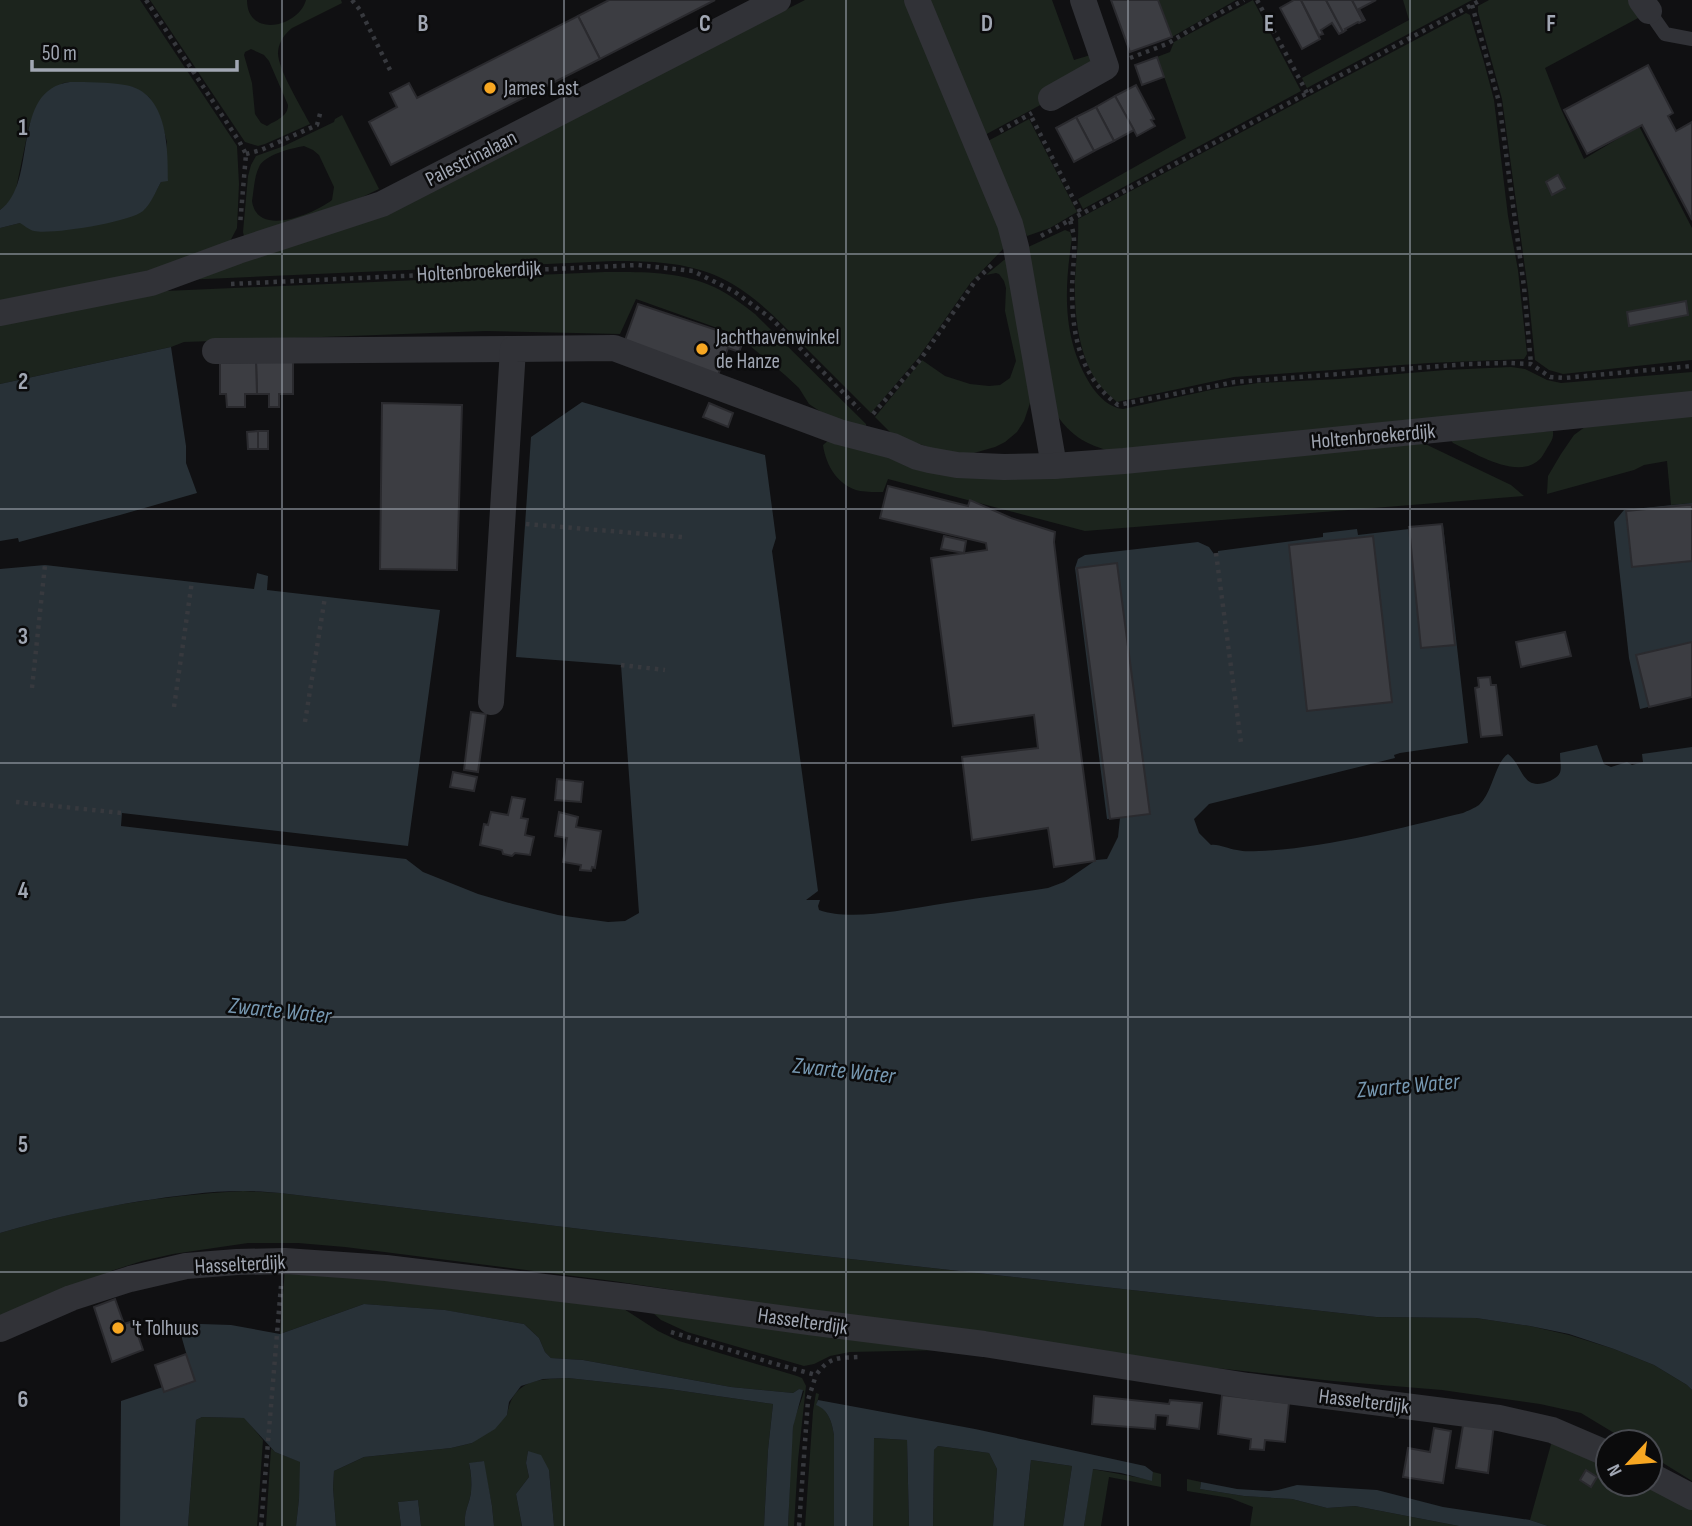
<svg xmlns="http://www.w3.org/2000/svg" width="1692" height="1526" font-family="'Sofia Sans Condensed',sans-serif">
  <rect width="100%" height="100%" fill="#101012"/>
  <g fill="#1c241d" fill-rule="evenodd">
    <path d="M0,0H140L237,146L239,184L237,228L228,245L86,291L0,308V228L20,223L151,200L161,182L167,142L160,117L149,97L133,87L70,82L63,83L39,102L29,126L16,189L11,201L0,210Z"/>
    <path d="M150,0H247C247,38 298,28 306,0H341L342,3L292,28C285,34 279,41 278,52C277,68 302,108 310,124L265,144L258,146L245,142ZM251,49L264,55L269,61L288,105C288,117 276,120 267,126L261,123L255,114L252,83L244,55L245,52Z"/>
    <path d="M805,0H909L1007,245L971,282L918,358L871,413C848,390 825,367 802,344C777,319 752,292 719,277C686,262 650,261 614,261L183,280L387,212Z"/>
    <path d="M927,0H1052L1074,60L1094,54L1089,67L1044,103L983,136Z"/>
    <path d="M1158,0H1236L1172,37Z"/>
    <path d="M1253,0L1301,91L1083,209L1078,199L1186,138L1157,57L1170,52L1174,42Z"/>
    <path d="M1403,0H1472L1307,88L1302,78L1409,20Z"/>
    <path d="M1489,0H1628L1640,17L1545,68L1561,109L1584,159L1639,126L1692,228V360L1563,374L1549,370L1535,360L1528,290L1502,99L1478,12V6Z"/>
    <path d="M1466,13L1470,15L1484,62L1494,100L1508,216L1518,270L1527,354L1524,359L1429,363L1234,377L1117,402C1110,396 1103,390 1098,383C1078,355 1074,312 1075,279C1076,259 1079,240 1078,219Z"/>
    <path d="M342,115L379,189L348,204L245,240L243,232L248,176L251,165L256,156L284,146L334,122L335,119ZM304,146L313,150L319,155L334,187L332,200C314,214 257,238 252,201C254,190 254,177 259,167C264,155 292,148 304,146Z"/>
    <path d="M1029,119L1077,212L1050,228L1027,236L986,142Z"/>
    <path d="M1065,230L1070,232L1072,238C1064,291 1062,341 1092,387C1099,397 1110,408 1123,409L1215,389L1258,383L1338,379L1445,370L1511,367L1525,369L1547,380L1561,383L1692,372V398L1125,455C1094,447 1075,442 1056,414L1026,248Z"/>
    <path d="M1010,255L1031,400L1024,421L1017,432L1005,442L995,447L960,457L894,436L875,417L922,360L945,376L970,384L989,386L1000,385L1010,378L1016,361L1005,311L1006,288L1004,281L999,274L996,273L986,275Z"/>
    <path d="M605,272C643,272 679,271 714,287C729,294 742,304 755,314L866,424V430L842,426L809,404L799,388L785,375L737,335L636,299L620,334L486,331L184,342L171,347L0,384V322L165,291Z"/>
    <path d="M1692,410V503L1671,505L1667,461L1644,465L1634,470L1547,494L1548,476L1561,454L1574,435L1589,424Z"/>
    <path d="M1553,431C1554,439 1550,443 1546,450C1544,453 1542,457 1540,459C1518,481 1475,453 1453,443L1450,439Z"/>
    <path d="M829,440L899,459L1421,442L1511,485L1524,496L1085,531L888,479L883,492C876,492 867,492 860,491C838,486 826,466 823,445Z"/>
    <path d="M243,1191L280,1193L606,1232L1376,1317L1476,1318L1530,1326L1569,1335L1614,1349L1654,1365L1687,1385L1692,1390V1481L1650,1455V1442H1629L1581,1413L1540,1404L1442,1390L1333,1381L1135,1359L613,1281L345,1247L298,1243H248L173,1254L142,1261L111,1271L0,1323V1233C79,1209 160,1195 243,1191Z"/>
    <path d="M285,1268L624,1309L658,1331L679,1341L797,1376L802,1378L806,1386L798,1460L794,1526H788C790,1493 789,1459 793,1427C795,1413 801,1404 804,1391L799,1389L793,1393L731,1387L583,1360L551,1358L545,1352L539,1338L524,1324L444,1310L364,1304L280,1334Z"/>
    <path d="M652,1312L944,1350L850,1352L830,1356L814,1364L804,1366L687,1332L661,1320Z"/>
    <path d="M568,1378L669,1389L773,1404L768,1450L764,1526H554L549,1470L528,1451L526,1463L529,1477L516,1494L522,1526H494L492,1506L483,1461L469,1464C471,1473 472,1483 471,1492C469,1507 464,1509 465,1526H421L418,1500L398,1502L401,1526H336L333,1488L334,1471L364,1457L451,1448L472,1443L507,1415C513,1380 537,1379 568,1378Z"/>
    <path d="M816,1393L819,1394L817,1404C829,1411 832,1423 834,1435V1526H805L813,1411Z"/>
    <path d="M202,1417L245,1418L263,1440L257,1526H188L196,1420Z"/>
    <path d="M1555,1430L1608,1455V1484H1650L1692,1509V1526H1548L1530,1520Z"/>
    <path d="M873,1438L907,1440L909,1526H873Z"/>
    <path d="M938,1446L989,1453L997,1469L993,1526H933L934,1450Z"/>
    <path d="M271,1448L275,1452L301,1462L299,1499L296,1526H266Z"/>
    <path d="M1031,1460L1072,1466L1063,1526H1024Z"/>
    <path d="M1092,1469L1152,1480L1153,1472L1161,1474V1487L1109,1477L1101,1526H1084Z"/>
    <path d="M1187,1479L1201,1482L1200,1489L1244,1496L1292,1499L1327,1508L1355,1506L1459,1526H1250L1253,1507L1230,1498L1187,1491Z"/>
  </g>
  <g fill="#283137">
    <path d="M70,82C88,82 107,82 125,85C168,92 168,148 168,181L161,182C156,191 151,204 143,211C130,222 51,235 34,231C29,230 24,225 20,223L0,228V210C39,183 9,90 70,82Z"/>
    <path d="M171,347L186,446V463L197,493L120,515L19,542L18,538L0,541V384Z"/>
    <path d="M582,402L765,455L776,538L772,551L818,891L806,900H820L818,906L819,910C850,921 902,910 934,905C972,899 1010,894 1048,888L1064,882L1096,860L1107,859L1118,837L1120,818L1107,819L1075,568L1078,559L1085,555L1198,542L1209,547L1214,554L1218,553V551L1323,537V533L1357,529L1358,535L1443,525L1468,743L1400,753L1394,755L1395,758L1209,804L1194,819L1199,833L1211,845C1220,844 1227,849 1237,850C1244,852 1252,851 1259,851C1328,848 1396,829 1463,813C1467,811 1475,808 1479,805C1493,792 1495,762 1508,754C1524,766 1521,793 1550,781C1565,774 1560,768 1560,753L1597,745L1604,764L1611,767L1627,762L1632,765L1643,762L1642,754L1692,747V1390L1687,1385L1654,1365L1614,1349L1569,1334L1530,1326L1476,1318L1376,1317L606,1232L280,1193C268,1192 255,1191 243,1191C209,1191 175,1196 141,1201C93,1209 47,1219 0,1233V569L45,565L254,589L257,573L268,576L267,590L440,610L408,846L122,813L121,826L406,859L423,872L478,894L513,904L558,915L608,922L625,921L639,913L621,665L516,657L531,437Z"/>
    <path d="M1692,503V696L1640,709L1629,658L1614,522L1624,510Z"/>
    <path d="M364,1304L445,1310L524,1324L539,1338L545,1352L551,1358L583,1360L731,1387L793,1393L799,1389L803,1390L793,1427L788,1526H764L768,1450L773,1404L669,1389L568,1378L543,1379L521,1386L509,1402L507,1415L495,1429L472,1443L451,1448L364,1457L334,1471L333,1488L336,1526H296L299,1499L300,1462L275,1452L244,1418L202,1417L196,1420L188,1526H120L121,1401L193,1377L179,1328L201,1324L231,1325L280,1334Z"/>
    <path d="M818,1400L975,1429L1145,1466L1153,1472L1152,1481L1121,1473L1093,1469L1084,1526H1063L1072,1466L1031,1460L1024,1526H993L997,1469L989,1453L938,1446L934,1450L933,1526H909L907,1440L874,1438L873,1526H834V1435C832,1423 829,1410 816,1405Z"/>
    <path d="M528,1451L541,1455L549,1470L554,1526H522L516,1494L529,1477L526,1463Z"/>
    <path d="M484,1461L492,1506L494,1526H465C464,1509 469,1507 471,1492C472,1483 471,1472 469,1463Z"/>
    <path d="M1201,1482L1237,1489L1269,1491L1278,1490L1297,1485L1377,1490L1443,1507L1530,1520L1548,1526H1459L1355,1506L1327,1508L1292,1499L1244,1496L1200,1489Z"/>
    <path d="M418,1500L421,1526H401L398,1502Z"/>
  </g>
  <g fill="#3c3d42" stroke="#2a2a2e" stroke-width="2">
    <path d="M609,0H715L600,59L578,16Z"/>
    <path d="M1111,0H1158L1172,37L1130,52Z"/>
    <path d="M1294,0H1301L1320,39L1302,49L1280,8Z"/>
    <path d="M1301,0H1326L1343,32L1339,34L1332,23L1321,30L1323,34L1319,35Z"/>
    <path d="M1326,0H1352L1363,21L1359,23L1358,22L1345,29L1346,30L1343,32Z"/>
    <path d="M1352,0H1376L1359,9L1365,20L1363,21Z"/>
    <path d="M578,16L600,59L391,165L369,122L397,107L390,93L409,83L417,98Z"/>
    <path d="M1157,57L1164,77L1142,85L1135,65Z"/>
    <path d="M1648,65L1673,113L1668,116L1676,131L1692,122V220L1642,125L1587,154L1564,110Z"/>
    <path d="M1136,85L1154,119L1151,120L1155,126L1137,136L1115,96Z"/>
    <path d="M1115,96L1134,130L1114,141L1096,107Z"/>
    <path d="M1096,107L1114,141L1094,151L1076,117Z"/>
    <path d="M1076,117L1094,151L1074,162L1056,128Z"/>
    <path d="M1558,175L1565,188L1552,195L1546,182Z"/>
    <path d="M1686,301L1688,315L1629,326L1627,312Z"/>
    <path d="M638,304L744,339L739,352L728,348L718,375L624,343Z"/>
    <path d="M256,362H293V394H279V407H269V394H257Z"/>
    <path d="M256,362L257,394H245V407H227L226,394H220V363Z"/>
    <path d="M382,403L462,405L457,570L380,569Z"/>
    <path d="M709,403L733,413L728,427L703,417Z"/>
    <path d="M258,431V449H248L247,432Z"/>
    <rect x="258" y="431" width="10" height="18"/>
    <path d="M888,486L968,506L970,500L1011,518L1055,532L1054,542L1060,593L1095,861L1054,867L1048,828L972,840L962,757L1038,748L1034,715L953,726L931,558L987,550L986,543L880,518Z"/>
    <path d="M1686,505H1692V561L1632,567L1626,511Z"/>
    <path d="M1442,524L1455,645L1421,648L1409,527Z"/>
    <path d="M944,536L966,541L964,553L941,549Z"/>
    <path d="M1373,536L1392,702L1307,711L1289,545Z"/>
    <path d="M1117,563L1150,814L1110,819L1077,568Z"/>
    <path d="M1565,632L1571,656L1521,667L1516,642Z"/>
    <path d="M1692,642V697L1649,707L1636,655Z"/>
    <path d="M1490,677L1491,685H1496L1502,735L1481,737L1475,688L1479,687L1478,678Z"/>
    <path d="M471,712L486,714L478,772L464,770Z"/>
    <path d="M453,772L477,777L474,791L450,787Z"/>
    <path d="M557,779L583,782L581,802L555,800Z"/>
    <path d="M512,797L525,799L521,818L528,819L525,835L534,837L530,855L515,853L512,856L503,854L502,850L480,845L484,824L488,825L491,812L508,815Z"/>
    <path d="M559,812L578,817L576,827L601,831L595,868L592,867L591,871L580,870L581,865L563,862L567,838L555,836Z"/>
    <path d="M115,1299L124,1324L133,1321L143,1350L112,1362L94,1307Z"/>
    <path d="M186,1354L195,1381L164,1392L155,1365Z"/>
    <path d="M1222,1395L1289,1403L1285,1442L1265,1440L1264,1450L1250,1449L1251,1439L1218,1434Z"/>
    <path d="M1094,1396L1169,1404L1170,1400L1202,1403L1199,1429L1167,1425L1168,1416L1156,1415L1155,1429L1092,1424Z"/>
    <path d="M1464,1419L1494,1424L1488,1473L1456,1468Z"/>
    <path d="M1434,1428L1451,1431L1443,1483L1403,1477L1408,1448L1430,1452Z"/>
    <path d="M1586,1470L1597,1477L1591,1487L1580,1480Z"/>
  </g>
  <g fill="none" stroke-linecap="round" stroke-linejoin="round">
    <g stroke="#37393e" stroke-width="4.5" stroke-dasharray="3.5 5" stroke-linecap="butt">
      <path d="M146,0L239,141L246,154L240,225"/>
      <path d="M352,0L360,10L391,72"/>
      <path d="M1257,0L1307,93"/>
      <path d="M1472,5L1499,102L1524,287L1531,364"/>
      <path d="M1130,58L1167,44L1203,22L1244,0"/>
      <path d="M1032,118L1081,214"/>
      <path d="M1000,131L1032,113"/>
      <path d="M246,154L261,150L317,125L321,110"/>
      <path d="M1070,220L1481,0"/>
      <path d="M1041,236L1070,220C1072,227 1074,234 1074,241C1075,257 1072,274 1072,290C1072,335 1080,377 1118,405L1235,382L1468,364L1510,363L1531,364L1550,377L1564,378L1692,366"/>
      <path d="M231,284L638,265L693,271L735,292L772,319L859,409"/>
      <path d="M873,414L920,360L976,280L994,263"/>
      <path d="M526,524L682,537"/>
      <path d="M1216,553L1241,743"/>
      <path d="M621,665L665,670"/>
      <path d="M32,688L45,565"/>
      <path d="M174,707L192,581"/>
      <path d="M305,722L325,597"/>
      <path d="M16,802L122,813"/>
      <path d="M671,1332L772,1363L816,1375C829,1357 837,1358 858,1357"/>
      <path d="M261,1526L281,1286"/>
      <path d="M799,1526L808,1400L816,1375"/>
    </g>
    <path stroke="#313237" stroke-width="14" d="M1649,11L1665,34L1692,39"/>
    <g stroke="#313237" stroke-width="26">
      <path d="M917,0L1010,224L1016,247L1054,466"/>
      <path d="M1641,0L1649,11"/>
      <path d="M1051,98L1106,67L1083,0"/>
      <path d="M0,313L151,283L238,251L382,204L778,0"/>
      <path d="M215,351L513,349"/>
      <path d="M491,702L513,349L614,348L839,432L893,446L917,457L929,460L957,465L1004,467L1054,466L1124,461L1692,404"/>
      <path d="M0,1329L71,1298L130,1279L186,1266L237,1262L285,1261L386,1268L628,1297L809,1322L984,1344L1248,1386L1499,1418L1552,1430L1608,1454"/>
      <path d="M1650,1475L1692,1497"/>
    </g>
  </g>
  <path fill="none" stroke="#a1a7b3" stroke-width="2" stroke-opacity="0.55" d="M282,0V1526M564,0V1526M846,0V1526M1128,0V1526M1410,0V1526M0,254H1692M0,509H1692M0,763H1692M0,1017H1692M0,1272H1692"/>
  <g fill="#f7a722" stroke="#0b0b0c" stroke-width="2.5">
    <circle cx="490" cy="88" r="7"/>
    <circle cx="702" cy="349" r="7"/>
    <circle cx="118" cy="1328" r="7"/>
  </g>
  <g text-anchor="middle" stroke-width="5" stroke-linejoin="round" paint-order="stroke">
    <g font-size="21" fill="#a1a7b3" stroke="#0b0b0c" text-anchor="start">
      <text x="504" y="95">James Last</text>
      <text x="716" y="344">Jachthavenwinkel<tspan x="716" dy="24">de Hanze</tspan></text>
      <text x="132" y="1335">'t Tolhuus</text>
    </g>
    <g font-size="21" fill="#a1a7b3" stroke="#0b0b0c">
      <text transform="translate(471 158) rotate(-27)" y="7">Palestrinalaan</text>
      <text transform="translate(479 271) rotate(-3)" y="7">Holtenbroekerdijk</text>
      <text transform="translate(1373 436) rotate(-5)" y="7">Holtenbroekerdijk</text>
      <text transform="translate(240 1264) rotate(-3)" y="7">Hasselterdijk</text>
      <text transform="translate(803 1321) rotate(8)" y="7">Hasselterdijk</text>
      <text transform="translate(1364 1401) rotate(7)" y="7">Hasselterdijk</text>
    </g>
    <g font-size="23" font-style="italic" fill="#7697b0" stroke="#0b0b0c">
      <text transform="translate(280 1010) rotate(6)" y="8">Zwarte Water</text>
      <text transform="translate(844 1070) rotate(6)" y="8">Zwarte Water</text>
      <text transform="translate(1408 1085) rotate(-5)" y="8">Zwarte Water</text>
    </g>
  </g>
  <g font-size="23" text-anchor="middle" font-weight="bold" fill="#a1a7b3" stroke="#0b0b0c" stroke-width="5" stroke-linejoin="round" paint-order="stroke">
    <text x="423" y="31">B</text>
    <text x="705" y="31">C</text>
    <text x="987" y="31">D</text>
    <text x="1269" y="31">E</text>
    <text x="1551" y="31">F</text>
    <text x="23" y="135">1</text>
    <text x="23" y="389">2</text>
    <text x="23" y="644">3</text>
    <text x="23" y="898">4</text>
    <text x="23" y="1152">5</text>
    <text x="23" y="1407">6</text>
  </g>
  <g transform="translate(1629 1463) rotate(244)"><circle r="33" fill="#0b0b0c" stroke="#47494f" stroke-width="2"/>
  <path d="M0-5L12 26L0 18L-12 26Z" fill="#f7a722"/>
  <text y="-10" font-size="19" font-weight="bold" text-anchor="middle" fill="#a1a7b3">N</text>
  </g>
  <path d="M32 60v10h205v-10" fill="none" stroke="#a1a7b3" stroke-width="3.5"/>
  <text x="42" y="60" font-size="21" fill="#a1a7b3" stroke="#0b0b0c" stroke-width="5" paint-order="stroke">50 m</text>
</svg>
